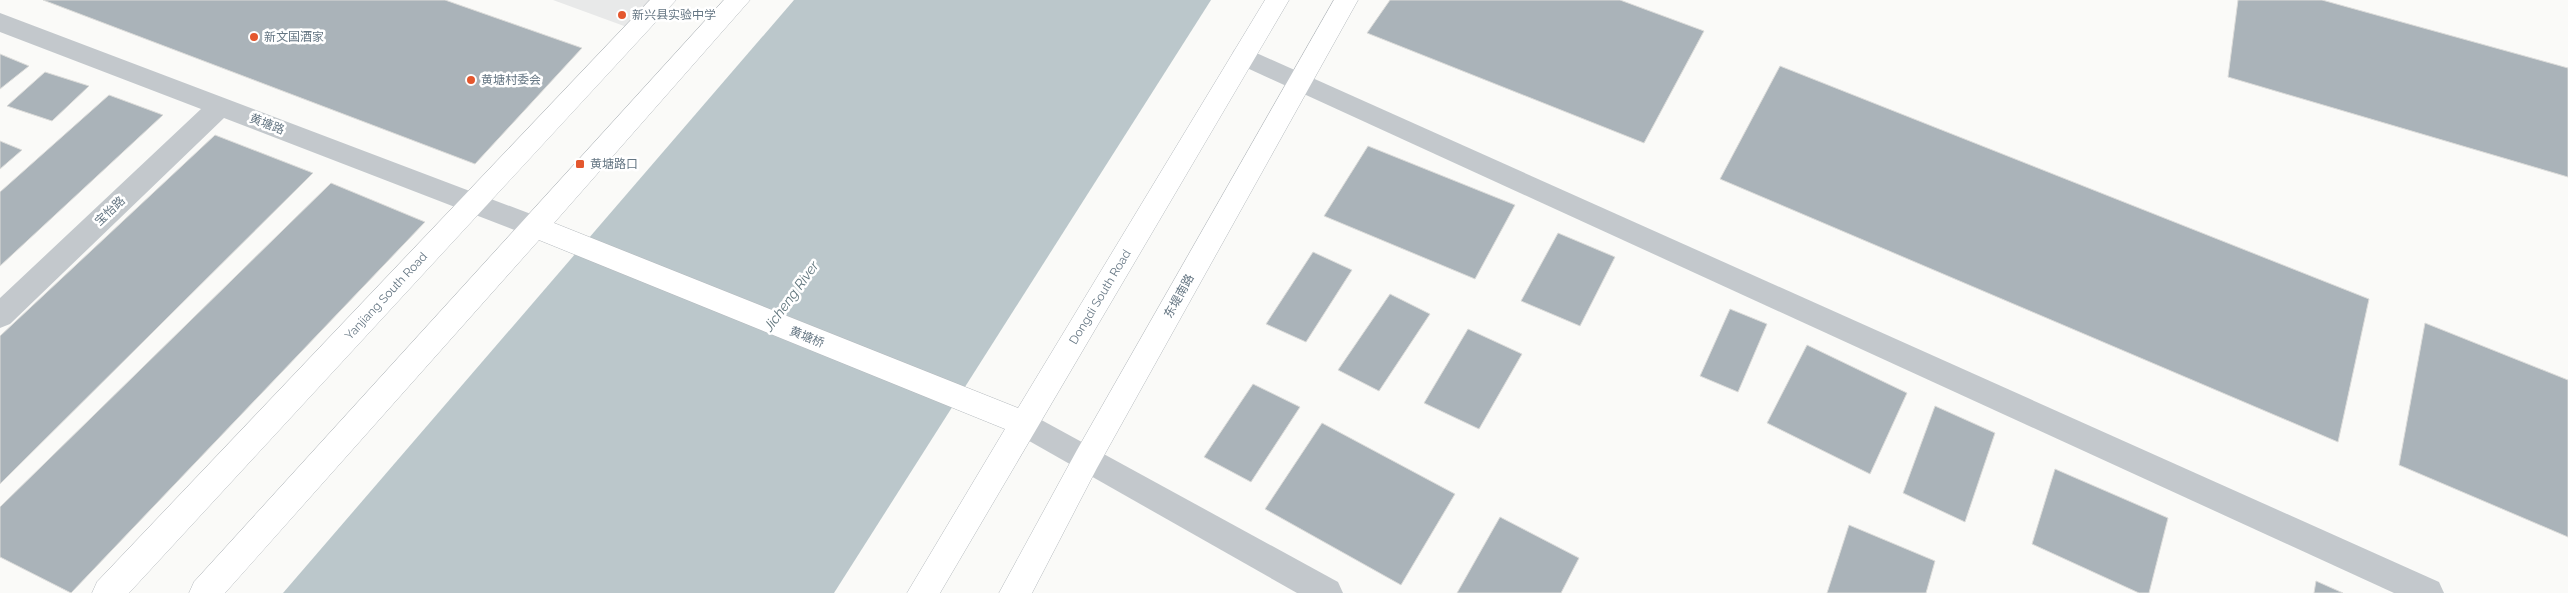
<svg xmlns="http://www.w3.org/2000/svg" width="2568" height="593" font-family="Raleway,'Noto Sans SC',sans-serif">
  <rect width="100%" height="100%" fill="#fafaf8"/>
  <path fill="#e8e9e9" d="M553,0H664L635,30Z"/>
  <path fill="#bbc7cb" d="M794,0H1211L834,593H283Z"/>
  <g fill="#aab3b9" stroke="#dcdcda">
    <path d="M43,0H445L582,48L475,164Z"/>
    <path d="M1390,0H1620L1704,31L1644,143L1367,33Z"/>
    <path d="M2238,0H2322L2568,68V177L2228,77Z"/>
    <path d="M0,54L29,66L0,89Z"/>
    <path d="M1780,66L2369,299L2338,442L1720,179Z"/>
    <path d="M45,72L89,86L52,121L7,106Z"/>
    <path d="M109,95L163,115L0,266V192Z"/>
    <path d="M215,135L313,173L0,484V336Z"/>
    <path d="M0,141L22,150L0,169Z"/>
    <path d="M1368,146L1515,205L1475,279L1324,216Z"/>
    <path d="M331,183L425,222L71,593L0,557V507Z"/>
    <path d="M1558,233L1615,257L1580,326L1521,301Z"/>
    <path d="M1313,252L1352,270L1306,342L1266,324Z"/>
    <path d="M1390,294L1430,314L1379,391L1338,370Z"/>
    <path d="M1730,309L1767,324L1738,392L1700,376Z"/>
    <path d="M2425,323L2568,380V537L2399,465Z"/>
    <path d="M1468,329L1522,354L1479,429L1424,403Z"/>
    <path d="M1807,345L1907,393L1870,474L1767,423Z"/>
    <path d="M1253,384L1300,407L1251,482L1204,457Z"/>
    <path d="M1935,406L1995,433L1965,522L1903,493Z"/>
    <path d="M1322,423L1455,494L1401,585L1265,509Z"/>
    <path d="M2055,469L2168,518L2149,593H2139L2032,544Z"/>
    <path d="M1500,517L1579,558L1561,593H1457Z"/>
    <path d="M1849,525L1935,561L1926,593H1827Z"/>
    <path d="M2316,581L2343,593H2314Z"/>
  </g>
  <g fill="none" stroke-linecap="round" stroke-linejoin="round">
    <defs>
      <g id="major">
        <path d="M650,0H676L129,593H92L97,582Z"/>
        <path d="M724,0H750L554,223L1018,408L1265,0H1289L940,593H907L1005,429L539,240L225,593H189L194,582Z"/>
        <path d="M1334,0H1358L1097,468L1032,593H999L1077,450Z"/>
      </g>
    </defs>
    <use href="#major" stroke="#b5babe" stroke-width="1"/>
    <g fill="#c3c8cc" fill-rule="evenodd">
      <path d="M0,13L544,219L548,227L544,235L535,238L224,118L10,324L0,328V298L201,109L0,32Z"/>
      <path d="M1243,47L2439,582L2444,593H2394L1234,62L1231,56L1234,50Z"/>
      <path d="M1025,411L1338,582L1343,593H1297L1015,433L1010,424L1015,415Z"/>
    </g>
    <use href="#major" fill="#fff" fill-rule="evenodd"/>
  </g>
  <g fill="#e4572e" stroke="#fff" stroke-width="2">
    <circle cx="622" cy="15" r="5"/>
    <circle cx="254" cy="37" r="5"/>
    <circle cx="471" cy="80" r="5"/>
    <rect x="575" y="159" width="10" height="10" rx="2.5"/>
  </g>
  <g text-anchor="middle" stroke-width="5" stroke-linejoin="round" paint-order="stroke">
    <g font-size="12" fill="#657683" stroke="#fff" text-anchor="start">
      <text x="632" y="19">新兴县实验中学</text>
      <text x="264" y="41">新文国酒家</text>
      <text x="481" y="84">黄塘村委会</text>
      <text x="590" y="168">黄塘路口</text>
    </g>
    <g font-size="12" fill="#657683" stroke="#fff">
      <text transform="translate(267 124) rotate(21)" y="4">黄塘路</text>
      <text transform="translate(110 211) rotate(-43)" y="4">宝怡路</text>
      <text transform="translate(386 296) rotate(-47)" y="4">Yanjiang South Road</text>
      <text transform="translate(1179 296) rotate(-61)" y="4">东堤南路</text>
      <text transform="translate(1100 297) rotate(-59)" y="4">Dongdi South Road</text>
      <text transform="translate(807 337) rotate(22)" y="4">黄塘桥</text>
    </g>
    <g font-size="14" font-style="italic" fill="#60757c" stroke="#fff">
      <text transform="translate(791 296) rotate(-54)" y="5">Jicheng River</text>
    </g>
  </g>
</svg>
